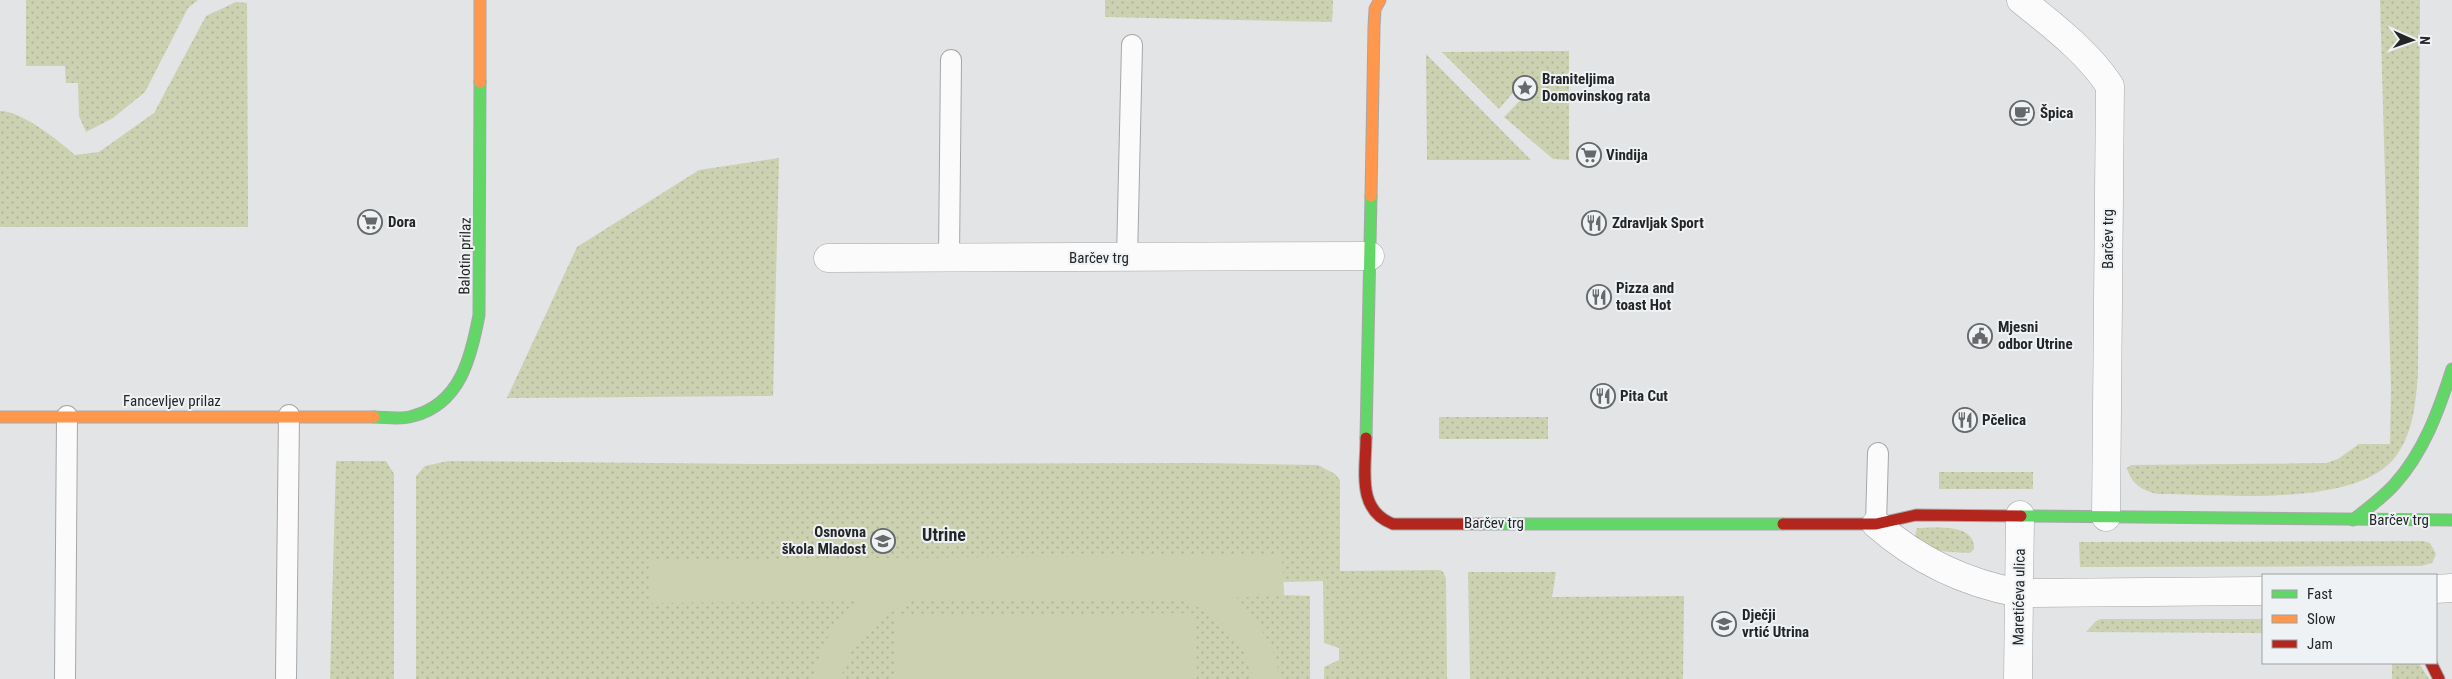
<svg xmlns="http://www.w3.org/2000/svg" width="2452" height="679" font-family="'Roboto Condensed',sans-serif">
  <defs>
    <pattern id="grass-dots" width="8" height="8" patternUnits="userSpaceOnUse" patternTransform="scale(1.25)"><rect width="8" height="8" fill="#ccd1b1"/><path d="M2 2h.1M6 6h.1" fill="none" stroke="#afb398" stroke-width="1.8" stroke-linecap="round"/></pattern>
  </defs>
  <rect width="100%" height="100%" fill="#e2e4e6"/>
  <g fill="url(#grass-dots)">
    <path d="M26,0H198L188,8L145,92L113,118L86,132L79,116L78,83H66L65,66H26Z"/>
    <path d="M1105,0H1333L1332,22L1105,17Z"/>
    <path d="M2380,0H2420L2418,372C2416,401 2414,431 2396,456C2358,509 2218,494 2158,494C2143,491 2131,484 2127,468L2131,465L2326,463L2338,459L2359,444H2390L2391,389Z"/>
    <path d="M236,2L247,3L248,227H0V111C22,111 59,141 75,155L99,152L154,113L206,16Z"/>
    <path d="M1569,51V160L1553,159L1504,117L1532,88L1524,80L1499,109L1442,52Z"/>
    <path d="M1426,54L1531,160H1427Z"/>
    <path d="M779,158L773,396L507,398L577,247L699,170Z"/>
    <rect x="1439" y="417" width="109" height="22"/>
    <path d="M336,461H386L394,474V679H330Z"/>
    <path d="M448,461L754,464L1199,463L1318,465L1335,474L1340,480V571L1440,570L1443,572L1446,578L1447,679H1324V667L1339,660V648L1324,643L1323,581L1283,582L1284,595L1310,596V679H416V476L425,466Z"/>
    <rect x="1939" y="472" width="94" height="17"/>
    <path d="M1917,528C1934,528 1975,522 1974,549L1970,553C1953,552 1925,553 1915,536Z"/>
    <path d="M2423,541L2430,543L2436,554L2432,563L2421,566L2080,567L2079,542Z"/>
    <path d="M1468,572H1556L1552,597L1684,596L1683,679H1470Z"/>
    <path d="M2101,619H2263V633L2086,632L2096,621Z"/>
    <path d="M2392,663H2419L2429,679H2392Z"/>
  </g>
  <g fill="#ccd1b1">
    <path d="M1282,555L1284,595L1235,598L1260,627L1273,651L1281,679H1253C1250,656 1232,630 1214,616C1204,609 1190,604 1179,599L911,601C875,621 852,637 841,679H814C817,658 827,635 840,618C845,611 852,607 857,601L649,603L650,560Z"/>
    <path d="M1196,613L1197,679H896L895,616Z"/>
  </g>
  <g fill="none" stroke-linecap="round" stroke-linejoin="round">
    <defs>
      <g id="lane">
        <path d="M949,257L951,60"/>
        <path d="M1127,258L1132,45"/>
        <path d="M1876,524L1878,453"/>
        <path d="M286,677L289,415"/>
        <path d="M65,679L67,416"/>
      </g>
      <g id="street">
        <path d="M2021,0C2053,26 2087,51 2110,86L2106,517"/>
        <path d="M828,258L1370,256"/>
        <path d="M1876,524C1917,560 1965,583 2019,593L2263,591"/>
        <path d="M2436,589L2452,588"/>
        <path d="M2018,679L2020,515"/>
      </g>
      <g id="fast">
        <path d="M374,417C386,417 402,420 413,416C460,404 471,358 479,315L480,82"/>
        <path d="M1366,438L1371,196"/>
        <path d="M2021,516L2452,520"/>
        <path d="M2353,520C2367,509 2382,498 2394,485C2424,452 2439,410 2452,369"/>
        <path d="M1481,524H1783"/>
      </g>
      <g id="slow">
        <path d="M480,82V0"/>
        <path d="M1371,196L1374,27L1375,9L1380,0"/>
        <path d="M0,417H374"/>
      </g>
      <g id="jam">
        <path d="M1366,438C1366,470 1356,510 1393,524H1481"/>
        <path d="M1783,524H1876L1916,515L2021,516"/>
        <path d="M2431,663L2439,679"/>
      </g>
    </defs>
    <use href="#lane" stroke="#a6a7a8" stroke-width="22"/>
    <use href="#street" stroke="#a6a7a8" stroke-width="29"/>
    <use href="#fast" stroke="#a6a7a8" stroke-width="13"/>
    <use href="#slow" stroke="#a6a7a8" stroke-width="13"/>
    <use href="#jam" stroke="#a6a7a8" stroke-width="13"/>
    <use href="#lane" stroke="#fbfbfb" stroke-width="20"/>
    <use href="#street" stroke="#fbfbfb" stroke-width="28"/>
    <use href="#fast" stroke="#63d668" stroke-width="11"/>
    <use href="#slow" stroke="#ff974d" stroke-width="11"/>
    <use href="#jam" stroke="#b3261e" stroke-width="11"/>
  </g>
  <defs>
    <symbol id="sight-ring" viewBox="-11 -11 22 22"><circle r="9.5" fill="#eef2f5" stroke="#666869" stroke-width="1.5"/><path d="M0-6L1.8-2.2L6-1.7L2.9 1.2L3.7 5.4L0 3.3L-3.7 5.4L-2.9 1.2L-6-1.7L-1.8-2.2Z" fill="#666869"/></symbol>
    <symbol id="cafe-ring" viewBox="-11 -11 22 22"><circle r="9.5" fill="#eef2f5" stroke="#666869" stroke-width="1.5"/><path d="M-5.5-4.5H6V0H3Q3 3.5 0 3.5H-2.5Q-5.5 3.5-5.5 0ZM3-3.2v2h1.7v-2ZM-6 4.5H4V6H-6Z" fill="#666869"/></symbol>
    <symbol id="supermarket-ring" viewBox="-11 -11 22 22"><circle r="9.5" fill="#eef2f5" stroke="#666869" stroke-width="1.5"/><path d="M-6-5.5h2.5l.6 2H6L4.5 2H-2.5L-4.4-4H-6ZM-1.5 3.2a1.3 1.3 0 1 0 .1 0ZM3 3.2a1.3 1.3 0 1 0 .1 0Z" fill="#666869"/></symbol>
    <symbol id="restaurant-ring" viewBox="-11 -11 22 22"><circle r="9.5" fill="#eef2f5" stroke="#666869" stroke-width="1.5"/><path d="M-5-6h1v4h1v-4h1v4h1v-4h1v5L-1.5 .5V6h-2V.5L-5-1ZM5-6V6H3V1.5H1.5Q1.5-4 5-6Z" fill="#666869"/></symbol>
    <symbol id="civic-ring" viewBox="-11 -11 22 22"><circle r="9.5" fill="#eef2f5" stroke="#666869" stroke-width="1.5"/><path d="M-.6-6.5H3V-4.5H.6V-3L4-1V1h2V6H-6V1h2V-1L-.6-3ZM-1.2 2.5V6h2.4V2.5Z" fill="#666869"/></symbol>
    <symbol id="school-ring" viewBox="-11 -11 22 22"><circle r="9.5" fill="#eef2f5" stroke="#666869" stroke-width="1.5"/><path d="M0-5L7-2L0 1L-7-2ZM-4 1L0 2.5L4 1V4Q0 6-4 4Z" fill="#666869"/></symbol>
  </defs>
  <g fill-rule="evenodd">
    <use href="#sight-ring" x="1511" y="74" width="28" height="28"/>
    <use href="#cafe-ring" x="2008" y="99" width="28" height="28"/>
    <use href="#supermarket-ring" x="1575" y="141" width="28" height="28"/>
    <use href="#supermarket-ring" x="356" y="208" width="28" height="28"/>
    <use href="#restaurant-ring" x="1580" y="209" width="28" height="28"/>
    <use href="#restaurant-ring" x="1585" y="283" width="28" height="28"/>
    <use href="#civic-ring" x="1966" y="322" width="28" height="28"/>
    <use href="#restaurant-ring" x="1589" y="382" width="28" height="28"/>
    <use href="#restaurant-ring" x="1951" y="406" width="28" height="28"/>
    <use href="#school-ring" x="869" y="527" width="28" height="28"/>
    <use href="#school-ring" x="1710" y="610" width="28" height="28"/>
  </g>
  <g text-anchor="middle" stroke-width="4" stroke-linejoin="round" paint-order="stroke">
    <g font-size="15" font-weight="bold" fill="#242526" stroke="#eef2f5" text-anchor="start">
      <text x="1542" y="84">Braniteljima<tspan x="1542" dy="17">Domovinskog rata</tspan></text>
      <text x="2040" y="118">Špica</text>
      <text x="1606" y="160">Vindija</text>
      <text x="388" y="227">Dora</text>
      <text x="1612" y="228">Zdravljak Sport</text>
      <text x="1616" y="293">Pizza and<tspan x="1616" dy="17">toast Hot</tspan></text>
      <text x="1998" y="332">Mjesni<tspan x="1998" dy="17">odbor Utrine</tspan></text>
      <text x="1620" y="401">Pita Cut</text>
      <text x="1982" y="425">Pčelica</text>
      <text x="866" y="537" text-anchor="end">Osnovna<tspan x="866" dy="17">škola Mladost</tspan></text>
      <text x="1742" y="620">Dječji<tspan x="1742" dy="17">vrtić Utrina</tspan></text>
    </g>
    <g font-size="15" fill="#242526" stroke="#eef2f5">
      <text transform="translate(2108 239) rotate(-90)" y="5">Barčev trg</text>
      <text transform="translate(465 256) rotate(-89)" y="5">Balotin prilaz</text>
      <text x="1099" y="263">Barčev trg</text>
      <text x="172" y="406">Fancevljev prilaz</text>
      <text x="2399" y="525">Barčev trg</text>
      <text x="1494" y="528">Barčev trg</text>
      <text transform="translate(2019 597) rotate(-89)" y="5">Maretićeva ulica</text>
    </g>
    <g font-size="18" font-weight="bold" fill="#242526" stroke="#eef2f5">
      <text x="944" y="541">Utrine</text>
    </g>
  </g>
  <rect x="2262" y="574" width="175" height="90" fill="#eef2f5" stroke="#9da0a2"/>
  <rect x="2272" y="590" width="25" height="8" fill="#63d668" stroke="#9da0a2"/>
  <text x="2307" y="599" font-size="15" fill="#242526">Fast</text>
  <rect x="2272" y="615" width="25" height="8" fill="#ff974d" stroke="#9da0a2"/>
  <text x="2307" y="624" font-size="15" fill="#242526">Slow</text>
  <rect x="2272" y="640" width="25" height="8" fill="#b3261e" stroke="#9da0a2"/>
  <text x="2307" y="649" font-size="15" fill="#242526">Jam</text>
  <g transform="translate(2412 40) rotate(92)" stroke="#eef2f5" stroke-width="4" paint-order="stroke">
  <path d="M0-4L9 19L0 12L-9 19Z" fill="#242526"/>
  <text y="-8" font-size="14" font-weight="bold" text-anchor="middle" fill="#242526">N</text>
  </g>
</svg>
